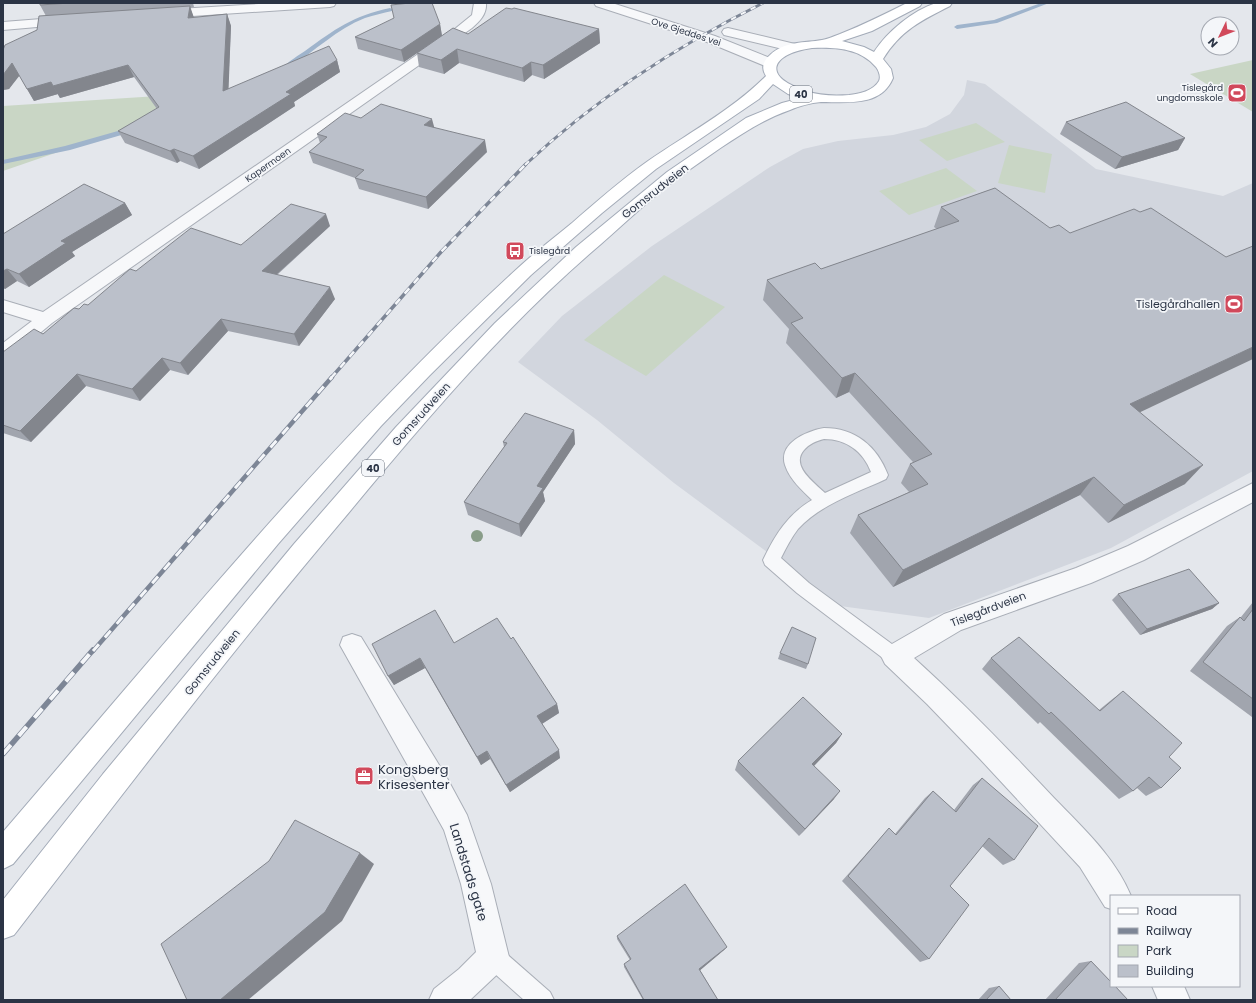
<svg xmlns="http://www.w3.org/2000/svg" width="1256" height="1003" font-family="Poppins,sans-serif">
  <rect width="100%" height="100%" fill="#e4e7ec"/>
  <path fill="#d2d6de" d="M967,80L985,84L1096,169L1223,196L1253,183V471L1111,548L929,618L840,606L674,483L597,420L518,362L562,316L652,246L770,167L803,149L838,141L893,135L926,127L950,114L964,95Z"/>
  <g fill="#c9d6c5">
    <path d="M1253,60V112L1190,74Z"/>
    <path d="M158,96L154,119L3,171V106Z"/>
    <path d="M976,123L1005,142L947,161L919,140Z"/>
    <path d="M1009,145L1052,154L1045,193L998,183Z"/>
    <path d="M946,168L977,191L909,215L879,191Z"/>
    <path d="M664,275L725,307L646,376L584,340Z"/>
  </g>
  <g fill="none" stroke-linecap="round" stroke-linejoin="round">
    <g fill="#9fb4cc" fill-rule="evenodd">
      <path d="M1041,3H1049L997,23L957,29L954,27L957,25L994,20Z"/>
      <path d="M390,8L393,10L392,11C383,13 374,15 365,18C337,29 315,51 290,67L285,66C290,60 298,56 305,51C335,29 353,16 390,8Z"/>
      <path d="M132,127H135V131L70,150L3,164V160L65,146Z"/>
    </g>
    <defs>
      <g id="service">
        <path d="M824,428C855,428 877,446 888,475L886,479C856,493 821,504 798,529C791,538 786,548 781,558L809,583L900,650L903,656L900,662L894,664L888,662L797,593L765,565L763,560C775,535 788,514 812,500C802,490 790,480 785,465C778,443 807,431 824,428ZM824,439C846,439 863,451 871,472L825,493C815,483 790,466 804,450C809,444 816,441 824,439Z"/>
        <path d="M493,946L501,949L550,992L554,1000H524L485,965L482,957L485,949Z"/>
      </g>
      <g id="minor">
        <path d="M276,3H336L334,6L330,7L162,18L158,17L156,14L158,11L162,10Z"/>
        <path d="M474,3H486C487,14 480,21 472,28L52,323L10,358L3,360V343L32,321L3,312V300L43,312L456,28L472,15Z"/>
        <path d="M67,17L71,18L73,21L71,24L3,30V22Z"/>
        <path d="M1253,483V502L1144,560L1091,583L961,630L914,658C963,702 1009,750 1054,798C1083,828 1115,857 1131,896H1111V909L1105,907L1080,867L980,759L927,704L885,664L881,656L885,648L944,614L1076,568L1128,546Z"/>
        <path d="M352,634L361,637L447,778L467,815L491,884L509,957L504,968L470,1000H429L434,989L459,969L476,952L461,884L444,830L340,645L343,637Z"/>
        <path d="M1152,986H1184L1190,1000H1158Z"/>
      </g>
      <g id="tertiary">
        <path d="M594,3H612L715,36L775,60L777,63L775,66H765L707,42L596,6Z"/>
        <path d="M728,28L795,44L797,47L795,50L791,51L724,35L722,32L724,29Z"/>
      </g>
      <path id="primary" d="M907,3H922L920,6L872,31L842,41L864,47L874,52C888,31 912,11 936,3C941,2 947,3 952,3L950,6C922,20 900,31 883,59L891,69L893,78C881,107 847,102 821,102C811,103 799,106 790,110C762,120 743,133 719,149C705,159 691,168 678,178C651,198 626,222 601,244C509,322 428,417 351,510C234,648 124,792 14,935L3,939V900L103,774L294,544L396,427L495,323L576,247L667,172L746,118L782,103L801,98L788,94L773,84L759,99L656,169L602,213L531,275L430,375L381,426L278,544L13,864L3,869V832C169,639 330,440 518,268C535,252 554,238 572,223C596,202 621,180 648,161C687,134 732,110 766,76C761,68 763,61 770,55C784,41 805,43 822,40C828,39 834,36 840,34C863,25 885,14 907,3ZM812,48C835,47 860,48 876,67C879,71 881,77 879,81C873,91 859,94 849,95C835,96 820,96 807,91C762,78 769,54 812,48Z"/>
    </defs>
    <use href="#service" stroke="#a9aeb7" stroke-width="2"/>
    <use href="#minor" stroke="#a9aeb7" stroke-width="2"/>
    <use href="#tertiary" stroke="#a9aeb7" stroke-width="2"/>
    <use href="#primary" stroke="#a3abb8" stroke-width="2"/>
    <use href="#service" fill="#f7f8fa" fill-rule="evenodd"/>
    <use href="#minor" fill="#f7f8fa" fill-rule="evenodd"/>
    <use href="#tertiary" fill="#f7f8fa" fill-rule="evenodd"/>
    <use href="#primary" fill="#fff" fill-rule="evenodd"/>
    <defs>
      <path id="rail-far3" d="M525,165C595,99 677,46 763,3"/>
      <path id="rail-far2" d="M331,378L441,252L526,164"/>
      <path id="rail-far1" d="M93,651L332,377"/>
      <path id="rail" d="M3,754L93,650"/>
    </defs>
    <use href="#rail-far3" stroke="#7d8696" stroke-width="3"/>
    <use href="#rail-far2" stroke="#7d8696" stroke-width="3.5"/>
    <use href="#rail-far1" stroke="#7d8696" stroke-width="4.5"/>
    <use href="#rail" stroke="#7d8696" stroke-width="5.5"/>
    <use href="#rail-far3" stroke="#f4f6f9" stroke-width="2" stroke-dasharray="5.5" stroke-linecap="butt"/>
    <use href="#rail-far2" stroke="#f4f6f9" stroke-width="2.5" stroke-dasharray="7" stroke-linecap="butt"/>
    <use href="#rail-far1" stroke="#f4f6f9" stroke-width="3" stroke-dasharray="9" stroke-linecap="butt"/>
    <use href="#rail" stroke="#f4f6f9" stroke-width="4" stroke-dasharray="12" stroke-linecap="butt"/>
  </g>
  <circle fill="#899d89" cx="477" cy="536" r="6"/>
  <g fill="#a1a5ae">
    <path d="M40,3H193L194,7L190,8L194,18L227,14L231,26L228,89L337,60L340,72L294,102L295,106L199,169L180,161L177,163L125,143L118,131L157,109L134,77L60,98L58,94L34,101L19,75L9,89L3,90V50L37,30L46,16L40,5Z"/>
    <path d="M440,24L442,36L404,62L358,49L355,37Z"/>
    <path d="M599,29L600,43L544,79L532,75L524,82L459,63L444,74L419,67L417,53L468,34Z"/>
    <path d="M361,118L434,127L487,152L428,209L359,189L355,178L313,163L309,152L320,143L317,134Z"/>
    <path d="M1066,122L1185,138L1178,150L1115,169L1060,134Z"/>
    <path d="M995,188L1185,484L1108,523L1080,495L893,587L850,533L858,515L909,492L901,483L910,464L913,462L849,392L836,398L786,343L789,329L763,300L767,280L821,269L937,229L934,227L941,207Z"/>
    <path d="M125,203L132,215L72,252L75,256L29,287L17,281L5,289L3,288V234Z"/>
    <path d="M330,226L277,275L335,299L299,346L228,331L188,375L170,370L140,401L86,386L31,442L3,433V352L43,334L79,309L88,305L136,271L241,245Z"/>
    <path d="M574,430L575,444L543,492L545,501L521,537L468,515L464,502L504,447L503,442Z"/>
    <path d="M1118,594L1219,603L1212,609L1140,635L1112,600Z"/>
    <path d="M1253,602V717H1252L1190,671L1227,626L1240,617H1241Z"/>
    <path d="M511,639L557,704L559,713L542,724L560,758L510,792L490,759L481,765L425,668L394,685L388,676L454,643Z"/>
    <path d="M780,653L808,664L806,669L778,659Z"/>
    <path d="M991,658L1099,710L1110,701L1123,691L1169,757L1161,788L1146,796L1137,788L1133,791L1119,799L1040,722L1038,724L982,669Z"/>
    <path d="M842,734L836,743L814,766L834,799L799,836L735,770L738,761Z"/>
    <path d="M982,778L1014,860L1003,865L982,846L950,886L929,959L920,962L842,881L883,835L889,828L895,834L925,798L933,791L954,810L973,785Z"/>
    <path d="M617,936L727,947L724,950L700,970L718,1000H643L624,967V964L630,960L617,939Z"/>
    <path d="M1091,961L1128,1000H1045L1079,963Z"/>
    <path d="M999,986L1011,1000H978L989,988Z"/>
  </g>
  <g fill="#83868d">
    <path d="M190,6L194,18H188Z"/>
    <path d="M227,14L231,26L228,103L223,91Z"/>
    <path d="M440,24L442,36L404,62L401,50Z"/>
    <path d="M599,29L600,43L544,79L543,65Z"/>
    <path d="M457,49L459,63L444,74L441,60Z"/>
    <path d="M337,60L340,72L294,102L295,106L199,169L193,156L286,92Z"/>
    <path d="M531,62L532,75L524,82L522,68Z"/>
    <path d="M12,63L20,75L9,89L3,90V75Z"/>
    <path d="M128,65L134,77L60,98L53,86Z"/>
    <path d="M51,82L58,94L34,101L27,89Z"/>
    <path d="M432,119L435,130L424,125Z"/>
    <path d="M1185,138L1178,150L1115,169L1122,157Z"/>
    <path d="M485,140L487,152L428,209L426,197Z"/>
    <path d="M174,149L180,161L177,163L170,151Z"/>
    <path d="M125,203L132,215L72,252L75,256L29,287L19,274L61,241Z"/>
    <path d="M326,214L330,226L267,283L262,271Z"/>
    <path d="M7,269L17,281L5,289L3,287V271Z"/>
    <path d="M330,287L335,299L299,346L294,334Z"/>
    <path d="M221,319L228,331L188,375L180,363Z"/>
    <path d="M1253,347V359L1115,424L1130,404Z"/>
    <path d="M162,358L170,370L140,401L132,389Z"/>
    <path d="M855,373L849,392L836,398L842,378Z"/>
    <path d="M77,374L86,386L31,442L20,431Z"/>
    <path d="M574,430L575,444L543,492L545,501L521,537L519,524L537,486Z"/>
    <path d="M1203,465L1185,484L1108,523L1124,505Z"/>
    <path d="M1094,477L1080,495L893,587L903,570Z"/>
    <path d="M1219,603L1212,609L1140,635L1147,629Z"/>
    <path d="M420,658L425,668L394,685L388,676Z"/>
    <path d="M557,704L559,713L540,725L537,716Z"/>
    <path d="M842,734L836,743L807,773L812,764Z"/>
    <path d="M559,750L560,758L510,792L506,785Z"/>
    <path d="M487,751L490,759L481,765L477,757Z"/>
    <path d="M840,791L834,799L799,836L805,829Z"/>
    <path d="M360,853L374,864L342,921L248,1000H220Z"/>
    <path d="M727,947L724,950L698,972L699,969Z"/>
  </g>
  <g fill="#bbc0ca" stroke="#83868d">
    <path d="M40,3H70L40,5Z"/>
    <path d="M410,3H432L440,24L401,50L355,37L394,18L391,5Z"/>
    <path d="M190,6L188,18L227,14L223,91L329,46L337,60L286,92L291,94L193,156L174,149L170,151L118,131L159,107L128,65L53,86L51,82L27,89L12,63L3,75V50L5,45L37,30L39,16Z"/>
    <path d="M506,8L512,9L514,8L599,29L543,65L531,62L522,68L457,49L441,60L417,53L453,28L468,34Z"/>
    <path d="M1126,102L1185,138L1122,157L1066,122Z"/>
    <path d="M381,104L432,119L424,125L485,140L426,197L355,178L364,170L309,152L327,137L317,134L345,113L361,118Z"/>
    <path d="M84,184L125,203L61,241L66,243L19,274L7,269L3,271V234Z"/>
    <path d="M995,188L1050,228L1059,225L1070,233L1134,209L1140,212L1151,208L1226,257L1253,246V347L1130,404L1203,465L1124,505L1094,477L903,570L858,515L928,484L910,464L932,454L855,373L842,378L791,323L803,318L767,280L815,263L821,269L959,221L941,207Z"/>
    <path d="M291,204L326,214L262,271L330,287L294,334L221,319L180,363L162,358L132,389L77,374L20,431L3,425V352L34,329L43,334L74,308L79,309L84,304L88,305L130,269L136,271L191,228L241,245Z"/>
    <path d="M525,413L574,430L537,486L543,488L519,524L464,502L507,443L503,442Z"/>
    <path d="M1189,569L1219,603L1147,629L1118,594Z"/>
    <path d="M1253,609V699L1203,662L1240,617L1244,621Z"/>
    <path d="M435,610L454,643L497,618L511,639L513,637L557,704L537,716L559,750L506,785L487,751L477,757L420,658L388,676L372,644Z"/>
    <path d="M792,627L816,638L808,664L780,653Z"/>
    <path d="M1019,637L1100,711L1123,691L1182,743L1169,757L1181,768L1161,788L1149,777L1133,791L1051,712L1049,714L991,658Z"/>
    <path d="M803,697L842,734L812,764L840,791L805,829L738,761Z"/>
    <path d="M982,778L1038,826L1014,860L989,838L950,886L969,905L929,959L848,876L889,828L896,835L933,791L956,812Z"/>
    <path d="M295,820L360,853L325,912L220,1000H187L161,944L269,861Z"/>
    <path d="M685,884L727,947L699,969L718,1000H644L624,964L631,959L617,936Z"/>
    <path d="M1091,961L1111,982V986H1115L1128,1000H1055Z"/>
    <path d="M999,986L1011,1000H986Z"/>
  </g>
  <defs>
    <symbol id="stadium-square" viewBox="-11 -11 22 22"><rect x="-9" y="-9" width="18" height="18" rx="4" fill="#d1495b" stroke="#f4f6f9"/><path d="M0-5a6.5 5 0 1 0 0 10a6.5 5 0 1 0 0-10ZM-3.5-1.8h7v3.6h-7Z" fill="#fff"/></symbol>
    <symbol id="bus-square" viewBox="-11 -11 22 22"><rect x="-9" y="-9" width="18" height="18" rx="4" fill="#d1495b" stroke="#f4f6f9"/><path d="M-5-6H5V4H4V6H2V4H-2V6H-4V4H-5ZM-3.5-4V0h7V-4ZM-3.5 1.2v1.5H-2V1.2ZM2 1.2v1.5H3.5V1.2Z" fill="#fff"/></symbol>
    <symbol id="office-square" viewBox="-11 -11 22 22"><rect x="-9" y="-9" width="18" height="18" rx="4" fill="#d1495b" stroke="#f4f6f9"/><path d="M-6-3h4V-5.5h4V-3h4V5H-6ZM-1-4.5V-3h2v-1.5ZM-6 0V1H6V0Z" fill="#fff"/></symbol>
  </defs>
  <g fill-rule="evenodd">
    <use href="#stadium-square" x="1226" y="82" width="22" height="22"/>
    <use href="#bus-square" x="504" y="240" width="22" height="22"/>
    <use href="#stadium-square" x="1223" y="293" width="22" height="22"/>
    <use href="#office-square" x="353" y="765" width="22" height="22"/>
  </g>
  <g text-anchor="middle" stroke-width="3.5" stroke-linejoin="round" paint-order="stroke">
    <g font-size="9" fill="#2b3445" stroke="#f4f6f9">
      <text transform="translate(686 32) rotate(18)" y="3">Ove Gjeddes vei</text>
      <text transform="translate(268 165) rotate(-35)" y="3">Kapermoen</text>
    </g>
    <g font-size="9" fill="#2b3445" stroke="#f4f6f9" text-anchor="end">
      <text x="1223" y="91">Tislegård<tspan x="1223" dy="10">ungdomsskole</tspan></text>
      <text x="529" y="254" text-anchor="start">Tislegård</text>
    </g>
    <g fill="#f4f6f9" stroke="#676e7b" stroke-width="1">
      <rect x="790" y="86" width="22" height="16" rx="3"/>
      <rect x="362" y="460" width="22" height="16" rx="3"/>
    </g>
    <g font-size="10" font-weight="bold" fill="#2b3445">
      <text x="801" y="98">40</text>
      <text x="373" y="472">40</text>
    </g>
    <g font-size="11" fill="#2b3445" stroke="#f4f6f9">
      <text transform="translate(655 191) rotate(-38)" y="4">Gomsrudveien</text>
      <text transform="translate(421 414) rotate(-48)" y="4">Gomsrudveien</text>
      <text transform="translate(988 609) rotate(-21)" y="4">Tislegårdveien</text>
      <text transform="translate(212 662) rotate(-51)" y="4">Gomsrudveien</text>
    </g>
    <g font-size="11" fill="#2b3445" stroke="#f4f6f9" text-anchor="end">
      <text x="1220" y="308">Tislegårdhallen</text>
    </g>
    <g font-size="13" fill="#2b3445" stroke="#f4f6f9" text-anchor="start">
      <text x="378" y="774">Kongsberg<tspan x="378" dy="15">Krisesenter</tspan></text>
    </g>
    <g font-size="13" fill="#2b3445" stroke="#f4f6f9">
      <text transform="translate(469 872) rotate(73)" y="5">Landstads gate</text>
    </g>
  </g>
  <rect width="1256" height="1003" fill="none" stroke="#2b3445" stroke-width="8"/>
  <rect x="1110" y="895" width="130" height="92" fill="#f4f6f9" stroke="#a4a8b1"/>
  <rect x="1118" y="908" width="20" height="6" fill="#ffffff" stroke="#a4a8b1"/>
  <text x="1146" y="915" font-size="12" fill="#2b3445">Road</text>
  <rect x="1118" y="928" width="20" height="6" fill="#7d8696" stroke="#a4a8b1"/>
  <text x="1146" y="935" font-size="12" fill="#2b3445">Railway</text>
  <rect x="1118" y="945" width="20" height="12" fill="#c9d6c5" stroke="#a4a8b1"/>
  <text x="1146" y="955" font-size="12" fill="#2b3445">Park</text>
  <rect x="1118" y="965" width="20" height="12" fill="#bbc0ca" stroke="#a4a8b1"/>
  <text x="1146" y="975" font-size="12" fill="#2b3445">Building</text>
  <g transform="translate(1220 36) rotate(227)"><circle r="19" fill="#f4f6f9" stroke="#a4a8b1"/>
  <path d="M0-3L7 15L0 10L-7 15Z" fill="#d1495b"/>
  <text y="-6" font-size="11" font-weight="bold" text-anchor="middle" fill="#2b3445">N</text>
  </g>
</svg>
